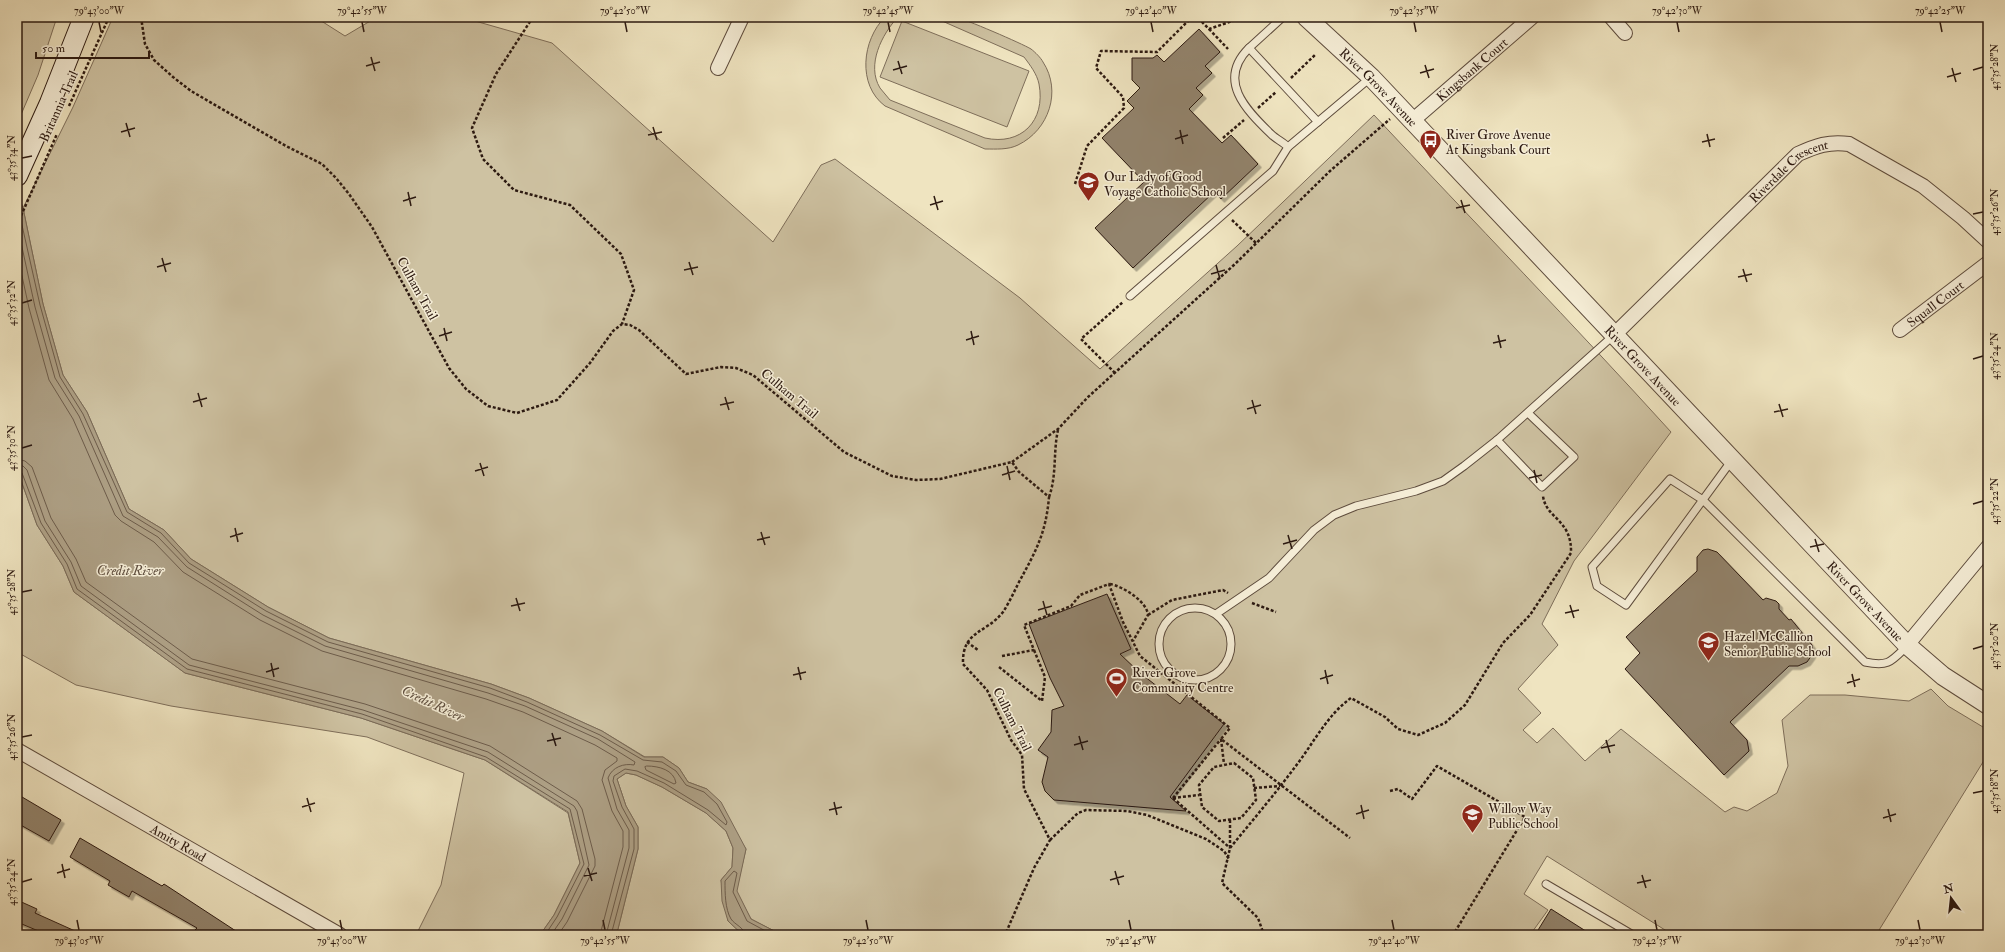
<svg xmlns="http://www.w3.org/2000/svg" width="2005" height="952" font-family="'IM FELL Double Pica',serif">
  <defs>
    <filter id="shadow"><feDropShadow dx="3.5" dy="3.5" stdDeviation="0" flood-color="#0004"/></filter>
  </defs>
  <rect width="100%" height="100%" fill="#efe4c0"/>
  <filter id="stains"><feTurbulence type="fractalNoise" baseFrequency=".005" numOctaves="4"/><feColorMatrix values="0 0 0 0 .2 0 0 0 0 .09 0 0 0 0 .02 0 0 0 .5 -.17"/></filter>
  <radialGradient id="worn" r=".72"><stop offset=".6" stop-color="#630" stop-opacity="0"/><stop offset="1" stop-color="#630" stop-opacity=".3"/></radialGradient>
  <g fill="#cec2a2" stroke="#7e6e5a">
    <path d="M17,17H57L38,75L17,124Z"/>
    <path d="M113,17H315L345,36L377,17H461L552,43L773,242L821,165L835,159L1020,298L1100,369L1237,246L1374,115C1473,221 1574,325 1671,432L1574,561L1542,624L1558,645L1518,689L1541,713L1523,730L1537,743L1553,728L1585,761L1621,729L1725,812L1734,807L1747,811L1777,793L1788,766L1782,720L1810,695H1845L1909,701L1931,689L1948,706L1988,730V754L1876,935H1673L1547,856L1524,894L1548,910L1530,935H782L751,919L736,891L746,849L707,789L688,782L679,768L663,757H645L602,731L529,698L491,684L329,638L268,607L191,559L164,530L129,509L87,412L63,375L43,304L23,208L73,107Z"/>
    <path d="M885,17H898C882,34 866,65 880,88C883,92 887,96 890,100L985,138C1021,146 1046,121 1039,84C1037,74 1030,65 1024,57L933,17C940,17 948,16 955,17C963,18 1023,44 1031,49C1035,52 1041,58 1043,62C1062,91 1049,130 1018,145C1008,150 996,149 985,149L885,106C857,85 862,40 885,17Z"/>
    <path d="M902,21L1029,71L1007,127L880,77Z"/>
    <path d="M17,469L37,525L63,566L74,592L185,673L361,718L485,760L568,813L580,863L554,915L540,935H416L441,885L464,773L367,737L171,706L76,685L17,652Z"/>
    <path d="M626,773L636,775L662,787L706,813L726,831L733,848L732,867L721,880L728,921L743,935H614L618,929L638,849V827L626,806L617,779Z"/>
  </g>
  <path fill="#ad9f84" stroke="#7a6a56" d="M17,190L23,208L43,304L63,375L87,412L129,509L164,530L191,559L268,607L329,638L491,684L529,698L602,731L644,757H663L679,768L688,782L707,789L721,802L746,849L737,891L751,919L782,935H743L728,921L722,901L721,880L732,867L733,848L726,831L706,813L662,787L636,775L626,773L617,779L626,806L638,827V849L618,929L614,935H540L554,915L580,863L568,812L485,760L361,718L185,673L74,592L63,566L37,525L17,469L18,411Z"/>
  <g fill="none" stroke-linecap="round" stroke-linejoin="round">
    <g stroke="#6d5c4a" stroke-width="1">
      <path d="M17,203L40,305L60,377L83,414L127,512L161,533L189,563L266,611L328,642L490,688L527,702L600,735L643,760L662,762L676,771L686,785L704,792L717,804L727,822L726,825L708,810L664,783L637,771L625,769L614,776L613,781L622,807L634,829V849L611,935"/>
      <path d="M17,224L35,307L55,378L79,416L123,516L158,537L187,567L263,615L325,646L488,693L525,706L598,739L635,762L634,765C624,763 612,767 608,778L617,809L629,830V848L606,935"/>
      <path d="M17,253L29,308L49,380L73,419L115,515L121,521L154,542L183,572L260,620L322,651L486,699L523,712L595,745L617,758V761L605,770L602,780L612,811L623,831V847L600,935"/>
      <path d="M17,459L25,461L32,467L51,518L76,559L86,582L192,659L365,704L490,746L577,801L582,809L595,859V866L567,922L558,935"/>
      <path d="M17,465L23,466L27,470L45,521L71,562L81,586L189,665L363,710L488,752L574,806L577,811L589,865L562,919L551,935"/>
      <path d="M17,470L22,473L41,523L67,564L77,589L187,669L362,714L486,757L570,809L584,864L557,917L545,935"/>
      <path d="M647,766C659,766 674,770 676,783L674,784L646,770L645,767Z"/>
      <path d="M745,935C744,927 735,925 731,919C725,909 725,893 725,881L734,871L737,873L733,892L747,921L773,935"/>
    </g>
  </g>
  <g fill="#92836c" stroke="#2d1a11" filter="url(#shadow)">
    <path d="M1199,29L1220,52L1205,66L1212,73L1196,88L1203,95L1189,109L1222,143L1231,135L1258,164L1221,199L1214,192L1133,268L1095,228L1144,182L1102,138L1134,108L1127,101L1140,88L1132,80V58H1153L1157,55L1164,62Z"/>
    <path d="M1708,549L1717,552L1763,600L1766,598L1776,601L1779,604V609L1789,620L1791,619L1812,645V655L1807,662L1798,666H1789L1730,722L1747,740L1749,751L1724,775L1625,669L1640,653L1626,637L1697,571V557L1703,550Z"/>
    <path d="M1107,594L1131,649L1120,654L1140,673L1180,704L1187,695L1224,724L1170,797L1186,811L1054,800L1045,791L1042,782L1048,757L1038,750L1051,732L1052,710L1064,706L1050,678L1029,624Z"/>
    <path d="M17,794L61,820L49,841L17,823Z"/>
    <path d="M80,838L162,886L164,884L242,935H200L195,930L197,928L132,891L129,897L108,885L110,881L70,857Z"/>
    <path d="M17,900L37,909L35,913L84,935H48L17,922Z"/>
    <path d="M1551,909L1592,935H1535Z"/>
  </g>
  <g fill="none" stroke-linecap="round" stroke-linejoin="round">
    <defs>
      <g id="service">
        <path d="M1283,17L1249,48L1318,122"/>
        <path d="M1249,48C1217,80 1245,109 1271,134C1276,139 1283,142 1288,147"/>
        <path d="M1130,296L1273,171L1288,147L1370,78"/>
        <path d="M1497,440L1542,487L1574,457L1528,413"/>
        <path d="M1732,460L1626,605L1597,586L1592,567L1670,479L1703,500L1865,662C1888,667 1891,662 1907,646"/>
        <circle cx="1195" cy="644" r="36"/>
        <path d="M1216,614L1269,578L1314,530L1334,515L1356,506L1416,491L1443,481L1464,466L1497,440L1614,335"/>
        <path d="M1546,884L1633,935"/>
      </g>
      <g id="minor">
        <path d="M1611,17L1625,33"/>
        <path d="M718,68L742,17"/>
        <path id="s1" d="M1412,121L1532,17"/>
        <path id="s2" d="M1900,330L1988,263"/>
        <path id="s3" d="M1614,335L1798,154C1816,146 1829,141 1849,144L1923,186L1963,218L1988,241"/>
        <path d="M1907,645L1988,547"/>
        <path id="s4" d="M17,750L340,935"/>
      </g>
      <g id="tertiary">
        <path id="s5" d="M1306,17L1371,77L1907,645L1943,676L1988,705"/>
      </g>
      <path id="secondary" d="M17,176L50,103L84,17"/>
    </defs>
    <use href="#service" stroke="#5e4c3d" stroke-width="9"/>
    <use href="#minor" stroke="#5e4c3d" stroke-width="16"/>
    <use href="#tertiary" stroke="#5e4c3d" stroke-width="20"/>
    <use href="#secondary" stroke="#2d1a11" stroke-width="22"/>
    <g stroke="#2d1a11" stroke-width="2.5" stroke-dasharray="3 2" stroke-linecap="butt">
      <path d="M141,17L145,44L154,60L173,77L191,91L286,146L322,164L336,178L349,194L372,227L449,368L466,389L488,406L517,413L557,400L590,363L613,331L622,324L630,325L639,330L686,374L721,367L736,368L753,375L844,452L892,476L916,480L940,479L1012,462L1019,472L1049,497C1046,533 1036,551 1019,582C1014,592 1009,603 1003,612C986,634 962,630 963,664L987,690L1011,740L1022,755L1024,789L1050,840L1034,868L1005,935"/>
      <path d="M533,17L496,74L472,128L483,159L514,190L570,205L621,254L634,290L622,324"/>
      <path d="M1201,17V21L1209,29L1244,17"/>
      <path d="M1209,29L1228,49"/>
      <path d="M1291,78L1316,54"/>
      <path d="M69,106L109,17"/>
      <path d="M1258,108L1276,92"/>
      <path d="M1223,138L1244,120"/>
      <path d="M1075,184L1087,146L1124,108L1123,97L1096,68L1101,51L1157,52L1192,17"/>
      <path d="M1232,220L1256,243"/>
      <path d="M17,225L57,134"/>
      <path d="M1115,373L1081,339L1123,302"/>
      <path d="M1012,462L1058,429L1088,397L1235,264L1330,171L1390,119"/>
      <path d="M1049,497C1057,475 1053,452 1058,430"/>
      <path d="M1110,584C1122,586 1147,601 1148,615L1133,641"/>
      <path d="M1252,603L1276,612"/>
      <path d="M1148,615L1172,600L1223,590L1228,593"/>
      <path d="M967,642L978,650"/>
      <path d="M1002,656L1034,650L1024,625L1071,606L1080,595L1109,584L1123,622L1140,656L1230,728L1221,739L1350,838"/>
      <path d="M999,667L1042,701L1045,677L1034,650"/>
      <path d="M1221,739L1224,764"/>
      <path d="M1234,763L1253,778L1256,800L1241,818L1219,821L1202,807L1199,785L1214,767Z"/>
      <path d="M1254,788L1280,786"/>
      <path d="M1390,791L1398,789L1412,799L1437,766L1525,817L1453,935"/>
      <path d="M1173,798L1230,848"/>
      <path d="M1173,798L1221,739"/>
      <path d="M1173,798L1199,795"/>
      <path d="M1230,820V848L1222,883L1258,918L1264,935"/>
      <path d="M1050,840L1078,813L1086,810L1127,811L1147,815L1206,839L1224,851L1229,859"/>
      <path d="M1230,848C1252,821 1275,794 1295,767C1313,744 1327,715 1351,698L1385,717L1398,729L1418,735L1445,723L1465,705L1503,643L1530,615L1571,553C1572,519 1546,519 1543,496"/>
    </g>
    <use href="#service" stroke="#f5edd6" stroke-width="7"/>
    <use href="#minor" stroke="#f5edd6" stroke-width="14"/>
    <use href="#tertiary" stroke="#f5edd6" stroke-width="18"/>
    <use href="#secondary" stroke="#f5edd6" stroke-width="20"/>
  </g>
  <path fill="none" stroke="#2d1a11" stroke-width="1.5" d="M99,22L101,32M362,22L364,32M625,22L627,32M888,22L890,32M1151,22L1153,32M1414,22L1416,32M1677,22L1679,32M1940,22L1942,32M371,57L375,71M898,61L902,74M1425,65L1429,78M366,66L380,62M1952,68L1956,82M893,70L907,66M1973,70L1983,67M1420,73L1434,69M1947,77L1961,73M126,123L130,137M653,127L657,140M1180,130L1183,144M121,132L135,128M1707,134L1710,147M648,135L662,132M1175,139L1188,135M1702,142L1715,139M22,158L32,156M408,192L411,206M934,196L938,210M1461,200L1465,213M403,201L416,197M930,205L943,201M1456,208L1470,205M1973,214L1983,212M162,258L166,272M689,262L693,275M1216,265L1220,279M157,267L171,263M1743,269L1747,282M684,270L698,267M1211,274L1225,270M1738,277L1752,274M22,303L32,300M444,328L447,341M971,331L974,345M1498,335L1501,348M439,336L452,332M966,340L979,336M1493,343L1506,340M1973,359L1983,356M198,393L202,407M725,397L729,410M1252,400L1256,414M193,402L207,398M1779,404L1783,417M720,405L734,402M1247,409L1261,405M1774,412L1788,409M22,448L32,445M480,463L484,476M1007,466L1010,480M1534,470L1537,483M475,471L488,467M1002,475L1015,471M1529,478L1542,475M1973,504L1983,501M235,528L238,542M761,532L765,545M1288,535L1292,549M230,537L243,533M1815,539L1819,552M757,540L770,537M1283,544L1297,540M1810,547L1824,544M22,592L32,590M516,598L520,611M1043,601L1047,615M1570,605L1574,618M511,606L525,603M1038,610L1052,606M1565,613L1579,610M1973,649L1983,646M271,663L274,677M798,667L801,680M1325,670L1328,684M266,672L279,668M1852,674L1855,687M793,675L806,672M1320,679L1333,675M1847,683L1860,679M552,733L556,746M1079,736L1083,750M22,737L32,735M1606,740L1610,753M547,741L561,738M1074,745L1088,741M1601,748L1615,745M1973,793L1983,791M307,798L311,812M834,802L837,815M1361,805L1364,819M302,807L315,803M1888,809L1891,822M829,810L842,807M1356,814L1369,810M1883,818L1896,814M62,864L65,878M588,868L592,881M1115,871L1119,885M57,873L70,869M1642,875L1646,888M584,876L597,873M1110,880L1124,876M22,882L32,879M1637,883L1651,880M77,920L79,930M340,920L342,930M603,920L605,930M866,920L868,930M1129,920L1131,930M1392,920L1394,930M1655,920L1657,930M1918,920L1920,930"/>
  <defs>
    <symbol id="bus-pin" viewBox="-11 -11 22 30"><path d="M0 17L-7.5 6A9.5 9.5 0 1 1 7.5 6Z" fill="#8f2418" stroke="#f5edd6"/><path d="M-5-6H5V4H4V6H2V4H-2V6H-4V4H-5ZM-3.5-4V0h7V-4ZM-3.5 1.2v1.5H-2V1.2ZM2 1.2v1.5H3.5V1.2Z" fill="#fff"/></symbol>
    <symbol id="school-pin" viewBox="-11 -11 22 30"><path d="M0 17L-7.5 6A9.5 9.5 0 1 1 7.5 6Z" fill="#8f2418" stroke="#f5edd6"/><path d="M0-5L7-2L0 1L-7-2ZM-4 1L0 2.5L4 1V4Q0 6-4 4Z" fill="#fff"/></symbol>
    <symbol id="stadium-pin" viewBox="-11 -11 22 30"><path d="M0 17L-7.5 6A9.5 9.5 0 1 1 7.5 6Z" fill="#8f2418" stroke="#f5edd6"/><path d="M0-5a6.5 5 0 1 0 0 10a6.5 5 0 1 0 0-10ZM-3.5-1.8h7v3.6h-7Z" fill="#fff"/></symbol>
  </defs>
  <g fill-rule="evenodd">
    <use href="#bus-pin" x="1418" y="128" width="25" height="34"/>
    <use href="#school-pin" x="1076" y="170" width="25" height="34"/>
    <use href="#school-pin" x="1696" y="630" width="25" height="34"/>
    <use href="#stadium-pin" x="1104" y="666" width="25" height="34"/>
    <use href="#school-pin" x="1460" y="802" width="25" height="34"/>
  </g>
  <g text-anchor="middle" stroke-width="3" stroke-linejoin="round" paint-order="stroke">
    <g font-size="13" fill="#2d1a11" stroke="#f5edd6">
      <text dy="5" stroke="none"><textPath href="#s1" startOffset="79">Kingsbank Court</textPath></text>
      <text dy="5" stroke="none"><textPath href="#s5" startOffset="101">River Grove Avenue</textPath></text>
      <text transform="translate(58 106) rotate(-66)" y="5">Britannia Trail</text>
      <text dy="5" stroke="none"><textPath href="#s3" startOffset="241">Riverdale Crescent</textPath></text>
      <text transform="translate(418 288) rotate(61)" y="5">Culham Trail</text>
      <text dy="5" stroke="none"><textPath href="#s2" startOffset="44">Squall Court</textPath></text>
      <text dy="5" stroke="none"><textPath href="#s5" startOffset="485">River Grove Avenue</textPath></text>
      <text transform="translate(790 393) rotate(40)" y="5">Culham Trail</text>
      <text dy="5" stroke="none"><textPath href="#s5" startOffset="809">River Grove Avenue</textPath></text>
      <text transform="translate(1013 719) rotate(63)" y="5">Culham Trail</text>
      <text dy="5" stroke="none"><textPath href="#s4" startOffset="186">Amity Road</textPath></text>
    </g>
    <g font-size="13" fill="#2d1a11" stroke="#f5edd6" text-anchor="start">
      <text x="1446" y="139">River Grove Avenue<tspan x="1446" dy="15">At Kingsbank Court</tspan></text>
      <text x="1104" y="181">Our Lady of Good<tspan x="1104" dy="15">Voyage Catholic School</tspan></text>
      <text x="1724" y="641">Hazel McCallion<tspan x="1724" dy="15">Senior Public School</tspan></text>
      <text x="1132" y="677">River Grove<tspan x="1132" dy="15">Community Centre</tspan></text>
      <text x="1488" y="813">Willow Way<tspan x="1488" dy="15">Public School</tspan></text>
    </g>
    <g font-size="14" font-style="italic" fill="#604f3f" stroke="#f5edd6">
      <text x="130" y="575">Credit River</text>
      <text transform="translate(433 703) rotate(25)" y="5">Credit River</text>
    </g>
  </g>
  <rect width="2005" height="952" fill="none" stroke="#efe4c0" stroke-width="44"/>
  <g transform="translate(1951 898) rotate(345)" stroke="#f5edd6" stroke-width="3" paint-order="stroke">
  <path d="M0-3L7 15L0 10L-7 15Z" fill="#2d1a11"/>
  <text y="-6" font-size="11" font-weight="bold" text-anchor="middle" fill="#2d1a11">N</text>
  </g>
  <path d="M36 52v6h113v-6" fill="none" stroke="#2d1a11" stroke-width="2"/>
  <text x="42" y="52" font-size="12" fill="#2d1a11" stroke="#f5edd6" stroke-width="3" paint-order="stroke">50 m</text>
  <rect x="22" y="22" width="1961" height="908" fill="none" stroke="#2d1a11" stroke-width="1.5"/>
  <g font-size="10" text-anchor="middle" fill="#2d1a11">
    <text x="99" y="14">79°43'00"W</text>
    <text x="362" y="14">79°42'55"W</text>
    <text x="625" y="14">79°42'50"W</text>
    <text x="888" y="14">79°42'45"W</text>
    <text x="1151" y="14">79°42'40"W</text>
    <text x="1414" y="14">79°42'35"W</text>
    <text x="1677" y="14">79°42'30"W</text>
    <text x="1940" y="14">79°42'25"W</text>
    <text transform="translate(1994 67) rotate(-90)" y="4">43°35'28"N</text>
    <text transform="translate(11 158) rotate(-90)" y="4">43°35'34"N</text>
    <text transform="translate(1994 212) rotate(-90)" y="4">43°35'26"N</text>
    <text transform="translate(11 303) rotate(-90)" y="4">43°35'32"N</text>
    <text transform="translate(1994 356) rotate(-90)" y="4">43°35'24"N</text>
    <text transform="translate(11 448) rotate(-90)" y="4">43°35'30"N</text>
    <text transform="translate(1994 501) rotate(-90)" y="4">43°35'22"N</text>
    <text transform="translate(11 592) rotate(-90)" y="4">43°35'28"N</text>
    <text transform="translate(1994 646) rotate(-90)" y="4">43°35'20"N</text>
    <text transform="translate(11 737) rotate(-90)" y="4">43°35'26"N</text>
    <text transform="translate(1994 791) rotate(-90)" y="4">43°35'18"N</text>
    <text transform="translate(11 882) rotate(-90)" y="4">43°35'24"N</text>
    <text x="79" y="944">79°43'05"W</text>
    <text x="342" y="944">79°43'00"W</text>
    <text x="605" y="944">79°42'55"W</text>
    <text x="868" y="944">79°42'50"W</text>
    <text x="1131" y="944">79°42'45"W</text>
    <text x="1394" y="944">79°42'40"W</text>
    <text x="1657" y="944">79°42'35"W</text>
    <text x="1920" y="944">79°42'30"W</text>
  </g>
  <rect width="100%" height="100%" filter="url(#stains)"/>
  <rect width="100%" height="100%" fill="url(#worn)"/>
</svg>
